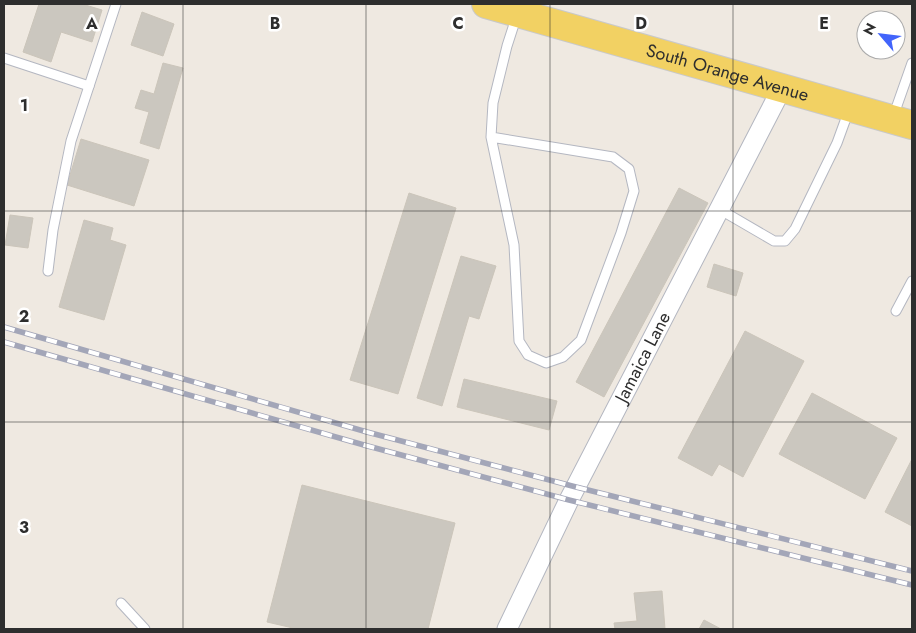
<svg xmlns="http://www.w3.org/2000/svg" width="916" height="633" font-family="Jost,sans-serif">
  <rect width="100%" height="100%" fill="#efe9e1"/>
  <g fill="#cbc7bf" stroke="#cbc5ba">
    <path d="M39,4H82L102,10L92,42L61,32L51,62L23,52Z"/>
    <path d="M142,12L174,24L163,56L131,45Z"/>
    <path d="M163,63L183,68L159,149L140,143L149,112L135,108L141,90L154,94Z"/>
    <path d="M81,139L149,160L134,206L67,185Z"/>
    <path d="M679,188L708,203L604,397L576,382Z"/>
    <path d="M409,193L456,208L398,394L350,380Z"/>
    <path d="M10,215L33,218L28,248L5,245Z"/>
    <path d="M84,220L113,228L110,240L126,245L104,320L59,307Z"/>
    <path d="M461,256L496,266L479,319L469,316L442,406L417,398Z"/>
    <path d="M714,264L743,273L736,296L707,287Z"/>
    <path d="M745,331L804,361L743,477L719,464L712,476L678,458Z"/>
    <path d="M464,379L557,401L549,430L457,407Z"/>
    <path d="M812,393L897,438L865,499L779,454Z"/>
    <path d="M912,459V526L885,512Z"/>
    <path d="M302,485L455,523L428,629H292L293,628L267,622Z"/>
    <path d="M662,591L665,629H615L614,623L637,621L634,593Z"/>
    <path d="M704,620L721,629H699Z"/>
  </g>
  <g fill="none" stroke-linecap="round" stroke-linejoin="round">
    <defs>
      <g id="lane">
        <path d="M4,58L89,86"/>
        <path d="M893,117L912,63"/>
        <path d="M491,137L613,157L629,169L634,191L621,233L581,340L563,357L546,363L528,355L519,341L514,245L491,137L493,103L507,46L517,15"/>
        <path d="M719,209L774,241H785L795,229L837,143L849,110"/>
        <path d="M48,271L53,230L71,141L116,4"/>
        <path d="M896,311L912,281"/>
        <path d="M121,603L145,629"/>
      </g>
      <g id="street">
        <path id="s1" d="M507,629L569,500L782,88"/>
      </g>
      <g id="primary">
        <path id="s2" d="M486,4L912,125"/>
      </g>
    </defs>
    <use href="#lane" stroke="#b4b7c1" stroke-width="11"/>
    <use href="#street" stroke="#b4b7c1" stroke-width="21"/>
    <use href="#primary" stroke="#c9c9c9" stroke-width="30"/>
    <use href="#lane" stroke="#fff" stroke-width="9"/>
    <use href="#street" stroke="#fff" stroke-width="19"/>
    <use href="#primary" stroke="#f2d163" stroke-width="28"/>
    <defs>
      <g id="rail">
        <path d="M4,327L367,432L576,487L912,571"/>
        <path d="M4,342L364,445L569,500L912,585"/>
      </g>
    </defs>
    <use href="#rail" stroke="#a3a6b8" stroke-width="5.5"/>
    <use href="#rail" stroke="#fff" stroke-width="4" stroke-dasharray="11" stroke-linecap="butt"/>
  </g>
  <path fill="none" stroke="#2e2e2e" stroke-width="1" stroke-opacity="0.55" d="M183,4V629M366,4V629M550,4V629M733,4V629M4,211H912M4,422H912"/>
  <g text-anchor="middle" stroke-width="5" stroke-linejoin="round" paint-order="stroke">
    <g font-size="18" fill="#2e2e2e" stroke="#fff">
      <text dy="6" stroke="none"><textPath href="#s2" startOffset="251">South Orange Avenue</textPath></text>
      <text dy="6" stroke="none"><textPath href="#s1" startOffset="304">Jamaica Lane</textPath></text>
    </g>
  </g>
  <g font-size="16" text-anchor="middle" font-weight="bold" fill="#2e2e2e" stroke="#fff" stroke-width="5" stroke-linejoin="round" paint-order="stroke">
    <text x="92" y="29">A</text>
    <text x="275" y="29">B</text>
    <text x="458" y="29">C</text>
    <text x="641" y="29">D</text>
    <text x="824" y="29">E</text>
    <text x="24" y="111">1</text>
    <text x="24" y="322">2</text>
    <text x="24" y="533">3</text>
  </g>
  <rect width="916" height="633" fill="none" stroke="#2e2e2e" stroke-width="10"/>
  <g transform="translate(881 35) rotate(298)"><circle r="24" fill="#ffffff" stroke="#ababab"/>
  <path d="M0-4L9 19L0 12L-9 19Z" fill="#4264fb"/>
  <text y="-8" font-size="14" font-weight="bold" text-anchor="middle" fill="#2e2e2e">N</text>
  </g>
</svg>
